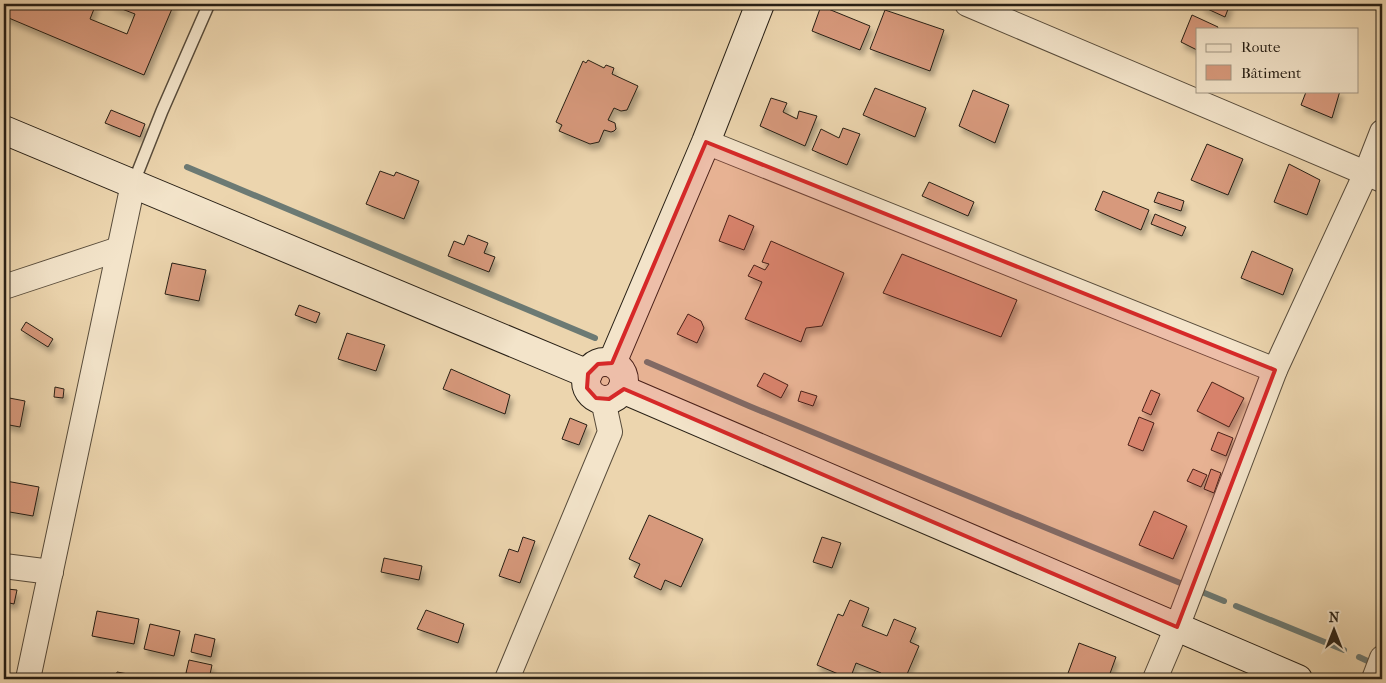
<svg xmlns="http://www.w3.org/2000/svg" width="1386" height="683" font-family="'IM FELL French Canon',serif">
  <defs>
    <filter id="shadow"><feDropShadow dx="3" dy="5.5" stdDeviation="2.5" flood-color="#0004"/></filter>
  </defs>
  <rect width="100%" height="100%" fill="#ecd5ae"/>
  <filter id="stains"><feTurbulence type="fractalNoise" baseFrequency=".004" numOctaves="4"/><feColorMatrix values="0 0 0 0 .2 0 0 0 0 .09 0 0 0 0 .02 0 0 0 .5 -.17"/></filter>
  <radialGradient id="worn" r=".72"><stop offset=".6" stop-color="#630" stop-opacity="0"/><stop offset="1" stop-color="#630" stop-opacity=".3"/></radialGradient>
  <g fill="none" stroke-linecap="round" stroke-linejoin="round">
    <g stroke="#6c7a74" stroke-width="6">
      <path d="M187,167L595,338"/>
      <path d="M647,362L749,406L1224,601"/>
      <path d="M1236,606L1344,650"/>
      <path d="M1359,657L1374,664"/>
    </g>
  </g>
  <g fill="#d7997b" stroke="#271f15" filter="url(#shadow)">
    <path d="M4,4H96L90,19L127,34L135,14L109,4H174L144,75L4,16Z"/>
    <path d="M1202,4H1230L1225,17L1201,6Z"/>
    <path d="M821,6L870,26L860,50L812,31Z"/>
    <path d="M885,10L944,30L930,71L870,49Z"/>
    <path d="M1192,15L1218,27L1217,29H1197V50L1181,42Z"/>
    <path d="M588,60L604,68L606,65L614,68L612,74L638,86L627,110L621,111L614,108L608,120L615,123L616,129L614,131L611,132L604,130L599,142L590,144L559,131L562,125L556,122L583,61L586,63Z"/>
    <path d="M875,88L926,108L915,137L863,115Z"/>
    <path d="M973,90L1009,105L995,143L959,126Z"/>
    <path d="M1304,91H1340L1332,118L1301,105L1306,92Z"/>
    <path d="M771,98L787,103L783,112L797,119L799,111L817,116L805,146L760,126Z"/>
    <path d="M111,110L145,124L140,137L105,123Z"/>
    <path d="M843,128L860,134L847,165L812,150L821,129L839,138Z"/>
    <path d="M1207,144L1243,159L1228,195L1191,180Z"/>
    <path d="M1289,164L1320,180L1307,215L1274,202Z"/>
    <path d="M380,171L394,176L396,172L419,181L404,219L366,204Z"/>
    <path d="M929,182L974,202L968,216L922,196Z"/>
    <path d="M1103,191L1149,210L1141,230L1095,210Z"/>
    <path d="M1158,192L1184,201L1181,211L1154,202Z"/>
    <path d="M1155,214L1186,227L1182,236L1151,224Z"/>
    <path d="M729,215L754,226L744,250L719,241Z"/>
    <path d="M468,235L488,243L484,253L495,257L489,272L448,256L454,241L464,245Z"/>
    <path d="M771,241L844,273L822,326L806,328L801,342L745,319L762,282L748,276L754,265L765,270L769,264L762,262Z"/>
    <path d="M1252,251L1293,269L1283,295L1241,278Z"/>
    <path d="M902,254L1017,300L1001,337L883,293Z"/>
    <path d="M172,263L206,270L199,301L165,294Z"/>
    <path d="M299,305L320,313L316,323L295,315Z"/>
    <path d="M688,314L701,321L704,328L697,343L677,334Z"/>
    <path d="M26,322L53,339L48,347L21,330Z"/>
    <path d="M347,333L385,345L376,371L338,359Z"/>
    <path d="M451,369L510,395L505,414L443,389Z"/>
    <path d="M764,373L788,385L781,398L757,386Z"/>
    <path d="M1212,382L1244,398L1229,427L1197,411Z"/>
    <path d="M55,387L64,389L63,398L54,397Z"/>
    <path d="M1151,390L1160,394L1151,415L1142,411Z"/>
    <path d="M801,391L817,396L813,406L798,401Z"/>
    <path d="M4,397L25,401L20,427L4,424Z"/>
    <path d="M1139,417L1154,423L1143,451L1128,445Z"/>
    <path d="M570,418L587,425L579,445L562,439Z"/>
    <path d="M1218,432L1233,438L1226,456L1211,450Z"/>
    <path d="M1193,469L1207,475L1201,487L1187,481Z"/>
    <path d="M1211,469L1221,473L1214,493L1204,489Z"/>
    <path d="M6,481L39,487L33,516L4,511V492Z"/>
    <path d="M1154,511L1187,526L1173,559L1139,545Z"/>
    <path d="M649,515L703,539L681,587L665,580L661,590L634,577L640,564L629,559Z"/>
    <path d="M523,537L535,541L520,583L499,576L509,549L518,552Z"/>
    <path d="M822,537L841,543L832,568L813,562Z"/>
    <path d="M384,558L422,566L419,580L381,572Z"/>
    <path d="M7,589L17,590L14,604L5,602Z"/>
    <path d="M850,600L869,608L862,626L887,636L894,619L916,628L910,642L919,646L905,679H878L881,673L856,663L850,679L817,665L838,614L843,616Z"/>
    <path d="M426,610L464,624L458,643L417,629Z"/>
    <path d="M97,611L139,619L134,644L92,636Z"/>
    <path d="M150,624L180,631L174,656L144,649Z"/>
    <path d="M195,634L215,639L211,657L191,652Z"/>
    <path d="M1079,643L1116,657L1108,679H1075L1067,676Z"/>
    <path d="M189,660L212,665L209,679L186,673Z"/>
    <path d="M117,672L128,674L127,679H115Z"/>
  </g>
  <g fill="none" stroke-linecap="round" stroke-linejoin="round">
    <defs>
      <path id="lane" d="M133,184L162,111L208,6"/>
      <g id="street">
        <path d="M967,4L1382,180"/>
        <path d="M706,142L1275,370"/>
        <path d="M4,287L119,249"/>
        <path d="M4,566L51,572"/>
        <path d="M28,679L133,184"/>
        <path d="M507,679L610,432L603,400"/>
        <path d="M1155,679L1177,627L1275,370L1366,173L1382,132"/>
        <path d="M1374,679L1382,658"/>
      </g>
      <g id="secondary">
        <path d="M4,130L588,374"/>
        <circle cx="605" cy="381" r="19"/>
        <path d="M612,363L706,142L760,4"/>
        <path d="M622,389L1298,679"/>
      </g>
    </defs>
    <use href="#lane" stroke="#584c3b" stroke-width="14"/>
    <use href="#street" stroke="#584c3b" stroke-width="26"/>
    <use href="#secondary" stroke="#271f15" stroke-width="30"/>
    <use href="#lane" stroke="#f3e4ca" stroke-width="11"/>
    <use href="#street" stroke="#f3e4ca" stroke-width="24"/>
    <use href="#secondary" stroke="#f3e4ca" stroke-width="28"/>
  </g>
  <path fill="#d62828" fill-opacity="0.2" stroke="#d62828" stroke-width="4" stroke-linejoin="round" d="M706,142L1275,370L1177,627L624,389L609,399L596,398L587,388L588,374L598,364L612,363Z"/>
  <rect width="1386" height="683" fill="none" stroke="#ecd5ae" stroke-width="20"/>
  <rect x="5" y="5" width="1376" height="673" fill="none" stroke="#271f15" stroke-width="2.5"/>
  <rect x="10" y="10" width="1366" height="663" fill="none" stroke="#271f15"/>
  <rect x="1196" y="28" width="162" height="65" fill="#f3e4ca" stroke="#a19582"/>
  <rect x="1206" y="44" width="25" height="8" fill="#f3e4ca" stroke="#a19582"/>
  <text x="1241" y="52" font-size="15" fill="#271f15">Route</text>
  <rect x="1206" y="65" width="25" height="15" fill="#d7997b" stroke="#a19582"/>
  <text x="1241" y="78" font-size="15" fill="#271f15">Bâtiment</text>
  <g transform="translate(1334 630)" stroke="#f3e4ca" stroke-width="4" paint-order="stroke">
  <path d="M0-4L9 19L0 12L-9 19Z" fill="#271f15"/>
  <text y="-8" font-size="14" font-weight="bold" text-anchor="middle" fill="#271f15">N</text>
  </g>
  <rect width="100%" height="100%" filter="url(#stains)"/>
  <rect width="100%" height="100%" fill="url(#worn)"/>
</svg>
